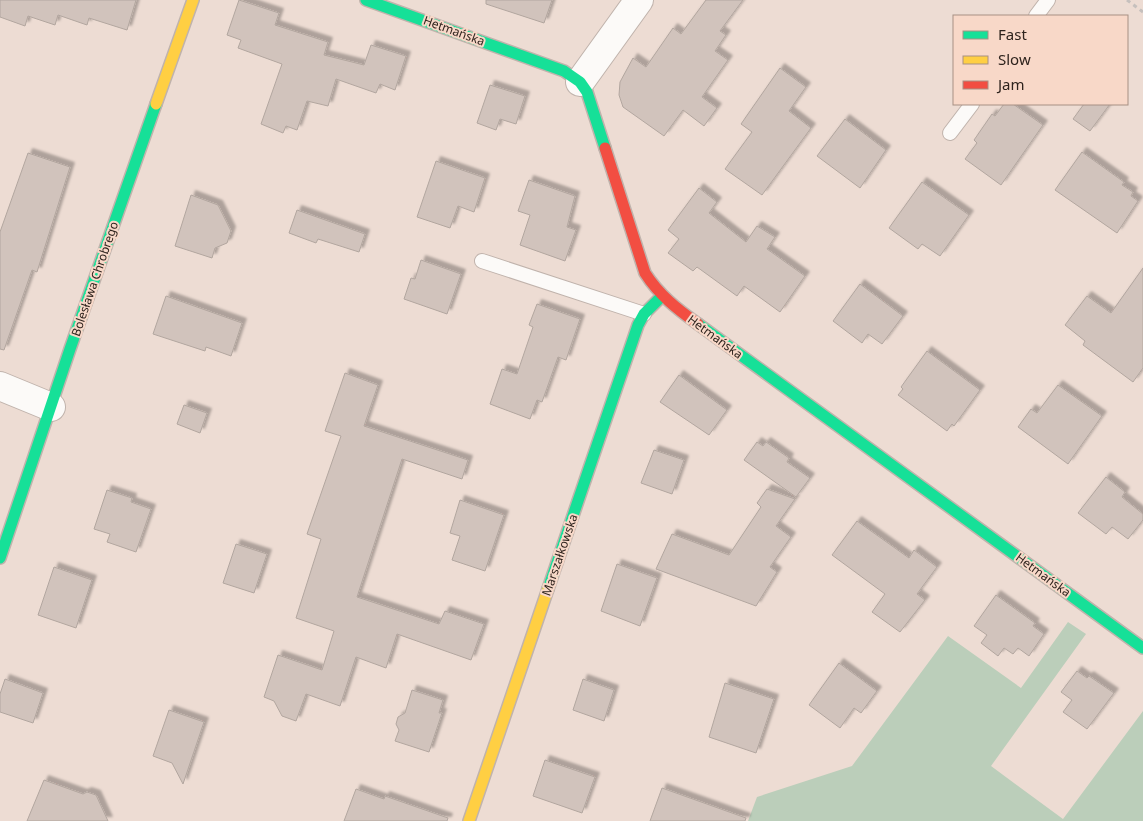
<svg xmlns="http://www.w3.org/2000/svg" width="1143" height="821" font-family="'Noto Sans',sans-serif">
  <defs>
    <filter id="shadow"><feDropShadow dx="4.5" dy="-4.5" stdDeviation="1" flood-color="#0004"/></filter>
  </defs>
  <rect width="100%" height="100%" fill="#eddcd3"/>
  <path fill="#bbceba" d="M1068,622L1086,634L991,766L1063,819L1143,711V821H748L757,797L852,766L948,636L1021,688Z"/>
  <g fill="#d1c3bc" stroke="#b2a69f" filter="url(#shadow)">
    <path d="M0,0H136L127,30L89,18L87,25L58,15L55,25L28,16L25,26L0,17Z"/>
    <path d="M239,0L279,13L275,25L328,42L324,55L364,65L371,45L406,56L395,90L380,84L376,93L336,79L328,106L307,101L297,130L286,126L283,133L261,124L282,64L238,48L241,40L227,35Z"/>
    <path d="M486,0H552L544,23L486,4Z"/>
    <path d="M706,0H743L720,31L726,35L715,51L728,60L702,97L717,108L704,126L683,110L664,136L623,107L619,95L620,82L633,58L646,67L673,28L681,34Z"/>
    <path d="M780,68L806,87L789,111L811,128L762,195L725,169L752,132L741,124Z"/>
    <path d="M490,85L525,96L516,124L500,119L496,130L477,123Z"/>
    <path d="M1004,104H1013L1043,125L1001,185L965,159L977,143L974,140L992,114L995,116Z"/>
    <path d="M1084,104H1110L1090,131L1073,119Z"/>
    <path d="M845,119L886,150L860,188L817,156Z"/>
    <path d="M1082,152L1124,182L1122,185L1133,192L1131,196L1138,201L1117,233L1055,190Z"/>
    <path d="M28,153L70,167L37,272L32,270L4,350L0,349V232Z"/>
    <path d="M436,161L485,178L474,212L458,206L450,228L417,217Z"/>
    <path d="M529,180L575,196L567,227L576,230L565,261L520,245L530,215L518,211Z"/>
    <path d="M922,182L969,215L940,256L922,244L918,249L889,228Z"/>
    <path d="M699,188L717,202L709,213L746,242L757,226L775,237L767,249L805,276L780,312L744,286L737,296L697,267L693,271L668,253L679,239L668,230Z"/>
    <path d="M191,195L218,205L231,231L227,243L215,248L212,258L175,246Z"/>
    <path d="M297,210L365,234L359,252L318,239L316,243L289,233Z"/>
    <path d="M421,260L461,274L447,314L404,299L411,278L415,279Z"/>
    <path d="M1143,268V368L1133,382L1083,345L1085,341L1065,325L1087,296L1111,313Z"/>
    <path d="M860,284L903,316L882,344L868,334L862,343L833,321Z"/>
    <path d="M166,296L242,323L231,356L206,347L205,351L153,334Z"/>
    <path d="M537,304L580,319L566,360L558,357L542,402L537,400L530,419L490,404L502,369L517,374L533,327L529,325Z"/>
    <path d="M927,351L980,390L954,426L952,424L947,431L898,395L903,389L901,387Z"/>
    <path d="M345,373L378,385L364,426L468,460L462,479L402,459L357,597L439,624L445,611L484,624L471,660L397,634L386,668L356,657L340,706L306,694L296,721L282,716L274,701L264,697L278,655L322,670L334,631L296,618L321,539L307,534L341,436L325,431Z"/>
    <path d="M679,375L727,410L709,435L660,402Z"/>
    <path d="M1058,385L1102,416L1068,464L1018,427L1031,409L1037,413Z"/>
    <path d="M184,405L207,413L200,433L177,424Z"/>
    <path d="M757,442L763,446L766,442L789,458L787,462L810,478L796,497L744,460Z"/>
    <path d="M654,450L684,460L672,494L641,483Z"/>
    <path d="M1106,477L1125,492L1122,497L1143,514V520L1128,539L1112,527L1106,534L1078,513Z"/>
    <path d="M767,489L795,499L776,526L791,537L770,567L777,572L756,606L656,569L672,534L729,555L761,507L757,503Z"/>
    <path d="M107,490L132,498L131,502L151,509L136,552L107,542L110,534L94,529Z"/>
    <path d="M460,500L504,515L485,571L452,560L460,536L450,533Z"/>
    <path d="M857,521L909,558L914,550L937,567L917,594L925,600L900,632L872,612L885,594L832,555Z"/>
    <path d="M236,544L267,554L254,593L223,583Z"/>
    <path d="M617,564L657,578L640,626L601,611Z"/>
    <path d="M54,567L92,580L76,628L38,615Z"/>
    <path d="M996,595L1035,623L1033,626L1044,634L1029,656L1018,648L1013,654L1004,648L998,656L981,643L987,635L974,626Z"/>
    <path d="M839,663L877,691L861,713L854,708L840,728L809,705Z"/>
    <path d="M1077,671L1087,678L1089,676L1114,693L1087,729L1063,712L1072,700L1061,692Z"/>
    <path d="M5,679L43,693L33,723L0,712V694Z"/>
    <path d="M583,679L614,690L604,721L573,710Z"/>
    <path d="M725,683L774,699L756,753L709,737Z"/>
    <path d="M412,690L443,700L439,713H442L429,752L395,741L399,730L396,724L398,717L405,713Z"/>
    <path d="M169,710L204,722L183,784L172,763L153,756Z"/>
    <path d="M545,760L595,777L582,813L533,796Z"/>
    <path d="M44,780L83,794L87,792L96,795L108,821H27Z"/>
    <path d="M662,788L746,818L745,821H650Z"/>
    <path d="M356,789L384,799L385,796L448,818L447,821H344Z"/>
  </g>
  <g fill="none" stroke-linecap="round" stroke-linejoin="round">
    <defs>
      <g id="lane">
        <path d="M1036,16L1048,0"/>
        <path d="M950,133L972,104"/>
        <path d="M482,261L644,314"/>
      </g>
      <g id="street">
        <path d="M580,82L639,0"/>
        <path d="M0,386L51,407"/>
      </g>
      <g id="fast">
        <path d="M366,0L564,71L580,82L587,92L605,148"/>
        <path d="M698,324L1143,648"/>
        <path d="M0,558L70,349L156,104"/>
        <path d="M548,589L638,325L644,314L662,296"/>
      </g>
      <g id="slow">
        <path d="M156,104L193,0"/>
        <path d="M469,821L548,589"/>
      </g>
      <path id="jam" d="M605,148L645,273C659,295 677,309 698,324"/>
    </defs>
    <use href="#lane" stroke="#c0b3ac" stroke-width="16"/>
    <use href="#street" stroke="#c0b3ac" stroke-width="30"/>
    <use href="#fast" stroke="#c0b3ac" stroke-width="14"/>
    <use href="#slow" stroke="#c0b3ac" stroke-width="14"/>
    <use href="#jam" stroke="#c0b3ac" stroke-width="14"/>
    <path stroke="#c6c0bd" stroke-width="3" stroke-dasharray="4 4" stroke-linecap="butt" d="M1127,0L1143,12"/>
    <use href="#lane" stroke="#fcfaf8" stroke-width="14"/>
    <use href="#street" stroke="#fcfaf8" stroke-width="28"/>
    <use href="#fast" stroke="#16e098" stroke-width="11"/>
    <use href="#slow" stroke="#ffcf43" stroke-width="11"/>
    <use href="#jam" stroke="#f24e42" stroke-width="11"/>
  </g>
  <g text-anchor="middle" stroke-width="4" stroke-linejoin="round" paint-order="stroke">
    <g font-size="12" fill="#2e231d" stroke="#f8d8c8">
      <text transform="translate(454 31) rotate(20)" y="4">Hetmańska</text>
      <text transform="translate(95 279) rotate(-71)" y="4">Bolesława Chrobrego</text>
      <text transform="translate(715 337) rotate(36)" y="4">Hetmańska</text>
      <text transform="translate(560 555) rotate(-71)" y="4">Marszałkowska</text>
      <text transform="translate(1043 575) rotate(36)" y="4">Hetmańska</text>
    </g>
  </g>
  <rect x="953" y="15" width="175" height="90" fill="#f8d8c8" stroke="#a79084"/>
  <rect x="963" y="31" width="25" height="8" fill="#16e098" stroke="#a79084"/>
  <text x="998" y="40" font-size="15" fill="#2e231d">Fast</text>
  <rect x="963" y="56" width="25" height="8" fill="#ffcf43" stroke="#a79084"/>
  <text x="998" y="65" font-size="15" fill="#2e231d">Slow</text>
  <rect x="963" y="81" width="25" height="8" fill="#f24e42" stroke="#a79084"/>
  <text x="998" y="90" font-size="15" fill="#2e231d">Jam</text>
</svg>
